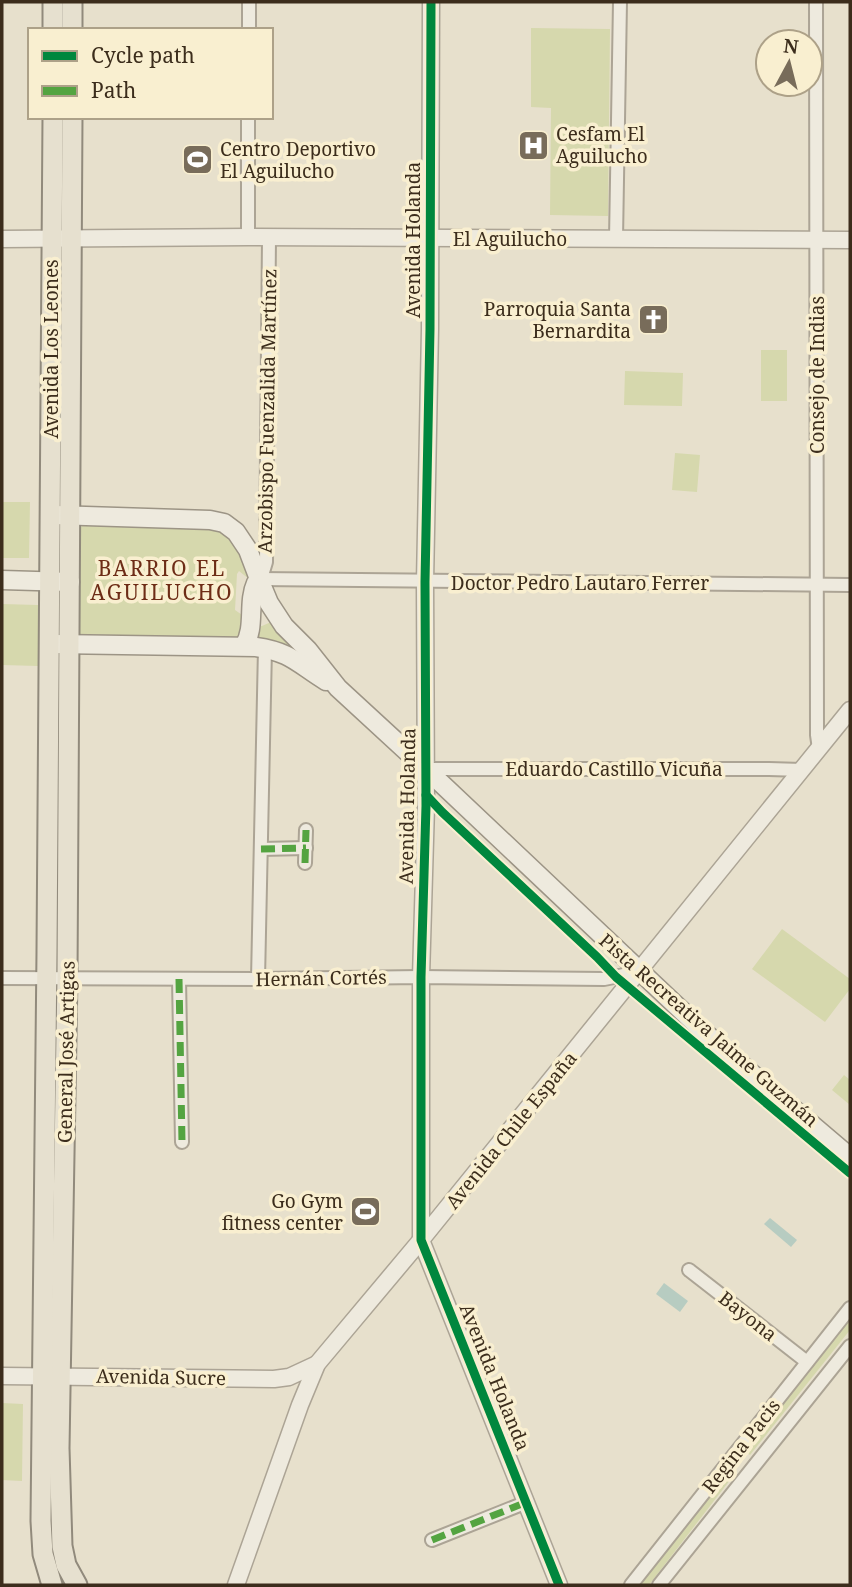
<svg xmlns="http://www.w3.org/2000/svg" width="852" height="1587" font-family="'Noto Serif',serif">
  <rect width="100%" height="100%" fill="#e7e0cc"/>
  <g fill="#d6d8ad">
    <path d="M531,28L610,29L608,216L550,215L551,108L531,107Z"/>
    <rect x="761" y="350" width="26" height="51"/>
    <path d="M625,371L683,373L682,406L624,405Z"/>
    <path d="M675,453L700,455L697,492L672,490Z"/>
    <path d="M2,502H30L29,558H2Z"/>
    <path d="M82,526L206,527L222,530L236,542L251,579H249L239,571L237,574L235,610L245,617L242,636L235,639L82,638L77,632V532Z"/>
    <path d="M2,604L38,605V666L2,665Z"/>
    <path d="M271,622L277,632L293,646V648L258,639L255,636V625L262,626Z"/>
    <path d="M782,929L850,979V989L825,1022L752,969Z"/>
    <path d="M844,1075L850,1080V1105L832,1090Z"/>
    <path d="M850,1318V1330L750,1455L744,1451Z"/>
    <path d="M2,1403L23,1404L22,1481L2,1480Z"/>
    <path d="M732,1467L737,1471L649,1585H639Z"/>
  </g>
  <g fill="#b7ccc1">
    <path d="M770,1218L797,1240L791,1247L764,1224Z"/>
    <path d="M664,1283L688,1301L680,1312L656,1294Z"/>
  </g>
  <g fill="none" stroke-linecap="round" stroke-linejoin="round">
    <defs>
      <g id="minor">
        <path d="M816,2L817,735L819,749"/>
        <path d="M249,30V2"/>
        <path d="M248,237V117"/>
        <path d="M616,239L620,2"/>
        <path d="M259,579L850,585"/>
        <path d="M257,583L263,572L266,562L269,238"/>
        <path d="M426,769H769L802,770"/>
        <path d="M261,849L306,848"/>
        <path d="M305,863L306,830"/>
        <path d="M2,978L258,979L421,977L604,979L639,972"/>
        <path d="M179,979L182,1142"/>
        <path d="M258,979L265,648"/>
        <path d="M689,1270L807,1362"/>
        <path d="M432,1540L527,1502"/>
        <path d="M631,1585L850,1308"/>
        <path d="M659,1585L850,1346"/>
      </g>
      <g id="tertiary">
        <path d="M431,2L430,329L425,582L426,806L421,977V1240L559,1585"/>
        <path d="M2,239L248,237L850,240"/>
        <path d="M2,1376L274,1379L289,1377L317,1364"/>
        <path d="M236,1585L300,1405L317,1364L421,1240L850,710"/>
      </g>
      <g id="secondary">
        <path d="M55,515L210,520L224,523L236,532L248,550L259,579L269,603L284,626L308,650L338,688L426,769L717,1044L850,1157"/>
        <path d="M2,580L70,582"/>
        <path d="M55,644L256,647C291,652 298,664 326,681"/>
        <path d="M244,646C256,627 247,603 256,583"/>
      </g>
      <g id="primary">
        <path d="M53,30V2"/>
        <path d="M72,30V2"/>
        <path d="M72,117L67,978L59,1448L62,1546L66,1565L77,1585"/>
        <path d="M52,1585L43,1554L41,1521L47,952L53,117"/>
      </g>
    </defs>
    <use href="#minor" stroke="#aca495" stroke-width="16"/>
    <use href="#tertiary" stroke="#aca495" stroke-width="19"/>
    <use href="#secondary" stroke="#9c9485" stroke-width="21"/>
    <use href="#primary" stroke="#918a7c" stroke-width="23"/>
    <use href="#minor" stroke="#eeeade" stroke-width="12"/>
    <use href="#tertiary" stroke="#eeeade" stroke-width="16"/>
    <use href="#secondary" stroke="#eeeade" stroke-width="18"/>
    <use href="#primary" stroke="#e6e0cf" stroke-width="19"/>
    <g stroke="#54a441" stroke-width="7" stroke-dasharray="14 7" stroke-linecap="butt">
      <path d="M261,849L306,848"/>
      <path d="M305,863L306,830"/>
      <path d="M179,979L182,1142"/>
      <path d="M432,1540L527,1502"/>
    </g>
    <defs>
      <g id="cycleway">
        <path d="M431,2L430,329L425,582L426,806L421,977V1240L559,1585"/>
        <path d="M426,795L442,812L597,957L616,977L850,1173"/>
      </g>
    </defs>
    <use href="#cycleway" stroke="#f9efd0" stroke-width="13"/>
    <use href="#cycleway" stroke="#00873e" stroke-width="9"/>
  </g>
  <defs>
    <symbol id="hospital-square" viewBox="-11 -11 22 22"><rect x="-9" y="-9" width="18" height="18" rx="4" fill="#786c5a" stroke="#f9efd0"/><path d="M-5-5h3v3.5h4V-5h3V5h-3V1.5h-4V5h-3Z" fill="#fff"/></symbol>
    <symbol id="stadium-square" viewBox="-11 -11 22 22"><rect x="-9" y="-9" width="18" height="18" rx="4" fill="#786c5a" stroke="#f9efd0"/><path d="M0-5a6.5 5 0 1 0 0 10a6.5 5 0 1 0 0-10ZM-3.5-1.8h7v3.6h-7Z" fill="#fff"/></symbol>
    <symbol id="church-square" viewBox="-11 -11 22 22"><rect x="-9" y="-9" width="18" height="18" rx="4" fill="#786c5a" stroke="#f9efd0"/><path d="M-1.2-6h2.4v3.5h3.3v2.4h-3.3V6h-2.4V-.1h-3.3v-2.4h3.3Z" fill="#fff"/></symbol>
  </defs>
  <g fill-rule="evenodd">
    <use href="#hospital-square" x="516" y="128" width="35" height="35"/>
    <use href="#stadium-square" x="180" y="142" width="35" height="35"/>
    <use href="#church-square" x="636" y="302" width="35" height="35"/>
    <use href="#stadium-square" x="348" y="1194" width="35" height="35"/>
  </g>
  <g text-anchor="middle" stroke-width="7" stroke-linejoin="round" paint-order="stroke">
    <g font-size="19" fill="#3c2d1c" stroke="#f9efd0" text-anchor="start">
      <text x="556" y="141">Cesfam El<tspan x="556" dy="22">Aguilucho</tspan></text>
      <text x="220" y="156">Centro Deportivo<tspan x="220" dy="22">El Aguilucho</tspan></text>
      <text x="631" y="316" text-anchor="end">Parroquia Santa<tspan x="631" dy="22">Bernardita</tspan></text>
      <text x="343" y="1208" text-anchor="end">Go Gym<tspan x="343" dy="22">fitness center</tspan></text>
    </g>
    <g font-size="19" fill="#3c2d1c" stroke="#f9efd0">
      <text x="510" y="246">El Aguilucho</text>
      <text transform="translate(413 240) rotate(-90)" y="7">Avenida Holanda</text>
      <text transform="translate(51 349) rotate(-90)" y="7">Avenida Los Leones</text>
      <text transform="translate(817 375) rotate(-90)" y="7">Consejo de Indias</text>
      <text transform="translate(267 411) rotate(-89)" y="7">Arzobispo Fuenzalida Martínez</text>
      <text x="580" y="590">Doctor Pedro Lautaro Ferrer</text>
      <text x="614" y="776">Eduardo Castillo Vicuña</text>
      <text transform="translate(407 806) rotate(-89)" y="7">Avenida Holanda</text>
      <text transform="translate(321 978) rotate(-1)" y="7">Hernán Cortés</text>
      <text transform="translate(709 1030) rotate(41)" y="7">Pista Recreativa Jaime Guzmán</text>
      <text transform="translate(66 1052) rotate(-89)" y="7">General José Artigas</text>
      <text transform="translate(511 1130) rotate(-51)" y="7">Avenida Chile España</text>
      <text transform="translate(748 1316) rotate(38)" y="7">Bayona</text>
      <text transform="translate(161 1377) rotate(1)" y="7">Avenida Sucre</text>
      <text transform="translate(495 1377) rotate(68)" y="7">Avenida Holanda</text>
      <text transform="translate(741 1446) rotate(-52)" y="7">Regina Pacis</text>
    </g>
    <g font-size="21" letter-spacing="2" fill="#6d2c16" stroke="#f9efd0">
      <text x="162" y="576">BARRIO EL<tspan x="162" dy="24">AGUILUCHO</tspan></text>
    </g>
  </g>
  <rect width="852" height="1587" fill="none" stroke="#3c2d1c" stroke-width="7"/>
  <rect x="28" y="28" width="245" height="91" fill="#f9efd0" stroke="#ada188" stroke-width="2"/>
  <rect x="42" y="51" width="35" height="10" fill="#00873e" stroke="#ada188" stroke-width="2"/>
  <text x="91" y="63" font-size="21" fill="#3c2d1c">Cycle path</text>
  <rect x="42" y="86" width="35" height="10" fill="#54a441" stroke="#ada188" stroke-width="2"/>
  <text x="91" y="98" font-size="21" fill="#3c2d1c">Path</text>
  <g transform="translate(789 63) rotate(7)"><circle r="33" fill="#f9efd0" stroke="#ada188" stroke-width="2"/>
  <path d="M0-5L12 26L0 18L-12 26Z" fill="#786c5a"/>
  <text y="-10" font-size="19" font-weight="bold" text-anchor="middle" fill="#3c2d1c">N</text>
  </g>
</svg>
